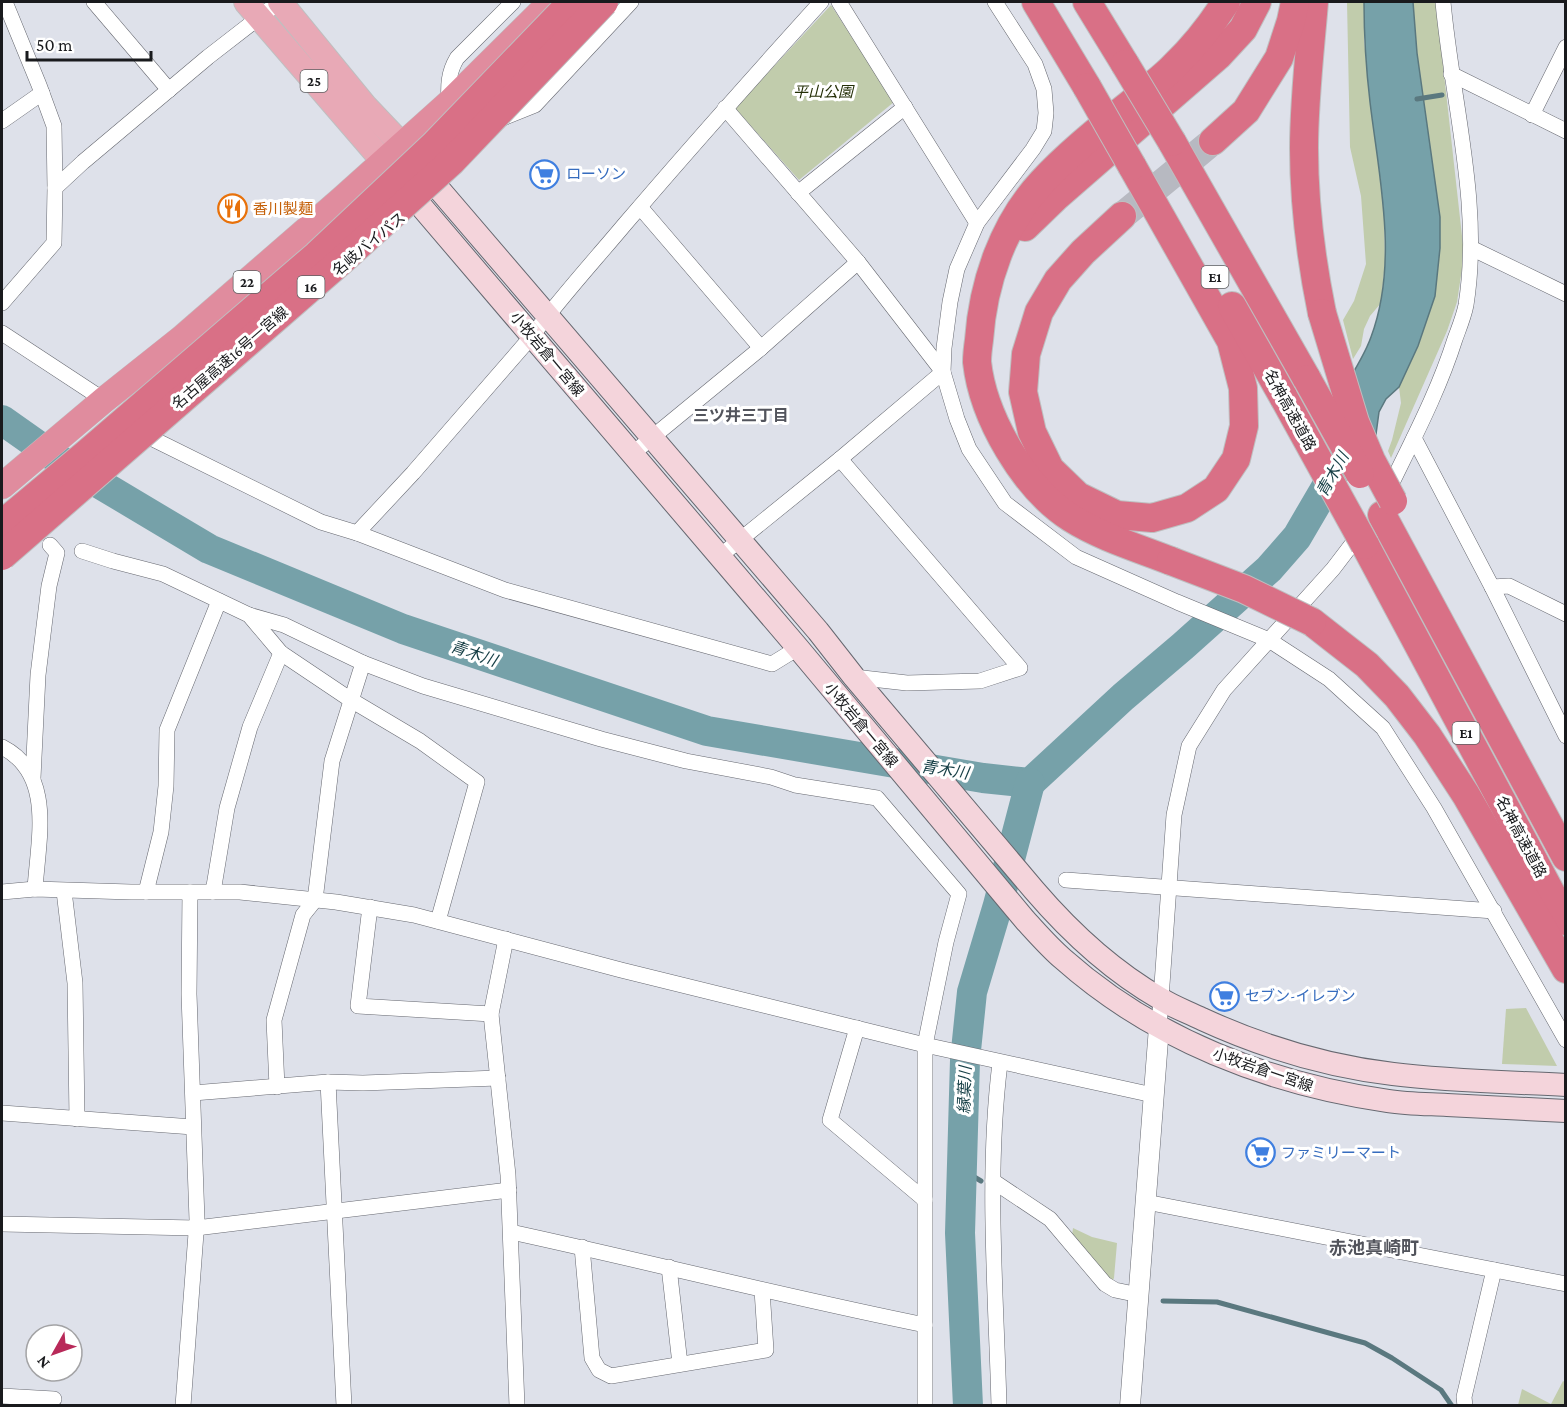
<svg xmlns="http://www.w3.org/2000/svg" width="1567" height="1407" font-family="'Crimson Pro','Noto Sans JP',serif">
  <rect width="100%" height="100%" fill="#dee1ea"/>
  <g fill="#c1ccac">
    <path d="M1347,2H1364V40L1370,99L1384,209L1385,262L1381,303L1370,316L1364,329L1361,346L1353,359L1343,320L1354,301L1366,264L1361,196L1350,147Z"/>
    <path d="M1413,2H1436L1463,245L1462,269L1457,302L1447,331L1391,458L1388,451L1392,440L1401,403L1399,387L1418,346L1435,296L1440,248V217L1417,53Z"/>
    <path d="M831,5L894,102L799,180L735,108Z"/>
    <path d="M1526,1008L1557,1066L1502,1064L1506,1009Z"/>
    <path d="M1073,1228L1092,1237L1117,1243L1114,1278L1111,1283L1072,1236Z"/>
    <path d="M1563,1381L1565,1382V1405H1518L1522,1389L1551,1404Z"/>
  </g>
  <path fill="#76a1a9" stroke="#5a787f" stroke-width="1.5" d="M1364,2H1413L1417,53L1440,217V248L1435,296L1418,346L1399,387L1386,399L1379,412L1374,449L1331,409C1344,387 1363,360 1371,337C1399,262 1379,178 1370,102C1366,68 1364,35 1364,2Z"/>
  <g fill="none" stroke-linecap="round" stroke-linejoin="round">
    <g stroke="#5a787f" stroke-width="5">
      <path d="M1417,99L1442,95"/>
      <path d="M961,1169L981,1181"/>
      <path d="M1163,1301L1217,1302L1365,1343L1392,1358L1441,1390L1452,1406"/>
    </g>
    <g stroke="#76a1a9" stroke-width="30">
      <path d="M2,420L53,456L209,549L403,629L707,731L983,778L1030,783L1123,697L1183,646L1269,569L1297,537L1342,460"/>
      <path d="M968,1406L960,1233L965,1060L972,992L998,905L1030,783"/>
    </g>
    <path stroke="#b7b9c1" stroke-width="28" stroke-dasharray="28 14" stroke-linecap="butt" d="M1122,216L1213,141"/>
    <defs>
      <g id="minor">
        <path d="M5,2L39,85L54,126L55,188"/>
        <path d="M94,2L169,90"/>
        <path d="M839,2L977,223"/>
        <path d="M995,2L1035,64L1044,89L1046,113L1044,131L1033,149L977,223L957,269L950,302L944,348L943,372L957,419L969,449L1005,503L1076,557L1177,602L1269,640L1329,679L1383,728L1434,808L1566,1040"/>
        <path d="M1451,74L1566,131"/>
        <path d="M449,103C448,86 448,73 457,58L513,2"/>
        <path d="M725,108L858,262L943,372"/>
        <path d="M1532,115L1566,47"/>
        <path d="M503,118L535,105L631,2"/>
        <path d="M2,121L42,93"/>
        <path d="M798,193L905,107"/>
        <path d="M640,207L761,348"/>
        <path d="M1471,248L1566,294"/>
        <path d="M2,303L54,243L55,188L83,162L208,57L279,2"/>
        <path d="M2,333L104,400"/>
        <path d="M151,438L321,522L357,533L413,473L532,336C561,297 594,261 625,224C689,149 755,75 821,2"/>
        <path d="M1414,438L1492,587L1566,736"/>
        <path d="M632,454L761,348L858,262"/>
        <path d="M840,459L1020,668L980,681L907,683L854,677"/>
        <path d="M1387,493C1411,443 1438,393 1455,339C1459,328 1464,316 1466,305C1482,204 1452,102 1443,2"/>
        <path d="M357,533L505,590L772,664L798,648"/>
        <path d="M82,551L113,561L163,574L249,615L281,653L351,700L420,741L477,782L438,921"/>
        <path d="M720,556L840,459L943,372"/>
        <path d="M1492,587L1509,586L1566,614"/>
        <path d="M249,615L284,625L363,663L423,686L601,739L686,761L771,777L795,785L877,798L959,894L946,942L925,1045V1406"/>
        <path d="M2,747C55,774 38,840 35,889"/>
        <path d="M33,778L38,675L49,586L57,553L50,545"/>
        <path d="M1066,880L1494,911"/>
        <path d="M64,891L75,983L77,1119"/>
        <path d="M2,892L35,889L131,892H240L336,902L414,915L621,970L925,1045L1153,1095"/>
        <path d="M146,892L161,832L166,786L167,730L219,601"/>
        <path d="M213,892L227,808L250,727L281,653"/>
        <path d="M370,907L358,1006L491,1014"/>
        <path d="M506,939L491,1014L508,1175L517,1406"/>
        <path d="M1159,1027L1174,815L1189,746L1224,690L1333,569L1362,531"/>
        <path d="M857,1028L830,1120L925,1200"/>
        <path d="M328,1082L344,1406"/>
        <path d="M277,1087L274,1020L303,915L315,900L332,761L363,663"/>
        <path d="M193,1093L328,1082L363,1083L498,1078"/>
        <path d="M2,1113L193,1127"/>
        <path d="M993,1181L1050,1219L1105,1284L1115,1290L1139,1295"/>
        <path d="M1146,1202L1566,1284"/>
        <path d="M2,1224L196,1228L509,1190"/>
        <path d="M511,1232C649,1262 786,1297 925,1325"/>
        <path d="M582,1247L592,1358L599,1370L611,1376L766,1350L762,1290"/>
        <path d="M669,1267L680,1364"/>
        <path d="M2,1396L54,1399"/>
        <path d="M183,1406L197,1220L189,994L190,892"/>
        <path d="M999,1406C996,1291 986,1176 1000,1063"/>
        <path d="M1465,1406L1464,1397L1494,1270"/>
      </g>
      <path id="tertiary" d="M1130,1406L1159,1027"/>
      <g id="secondary">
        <path d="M420,167L818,631L854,677L1034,890C1070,932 1112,971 1161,999C1173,1007 1188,1012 1202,1019C1263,1047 1326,1066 1393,1074C1449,1081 1509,1082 1566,1085"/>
        <path d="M403,185L798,648L1025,920C1037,933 1049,947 1063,959C1153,1039 1269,1084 1388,1101C1407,1104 1428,1104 1447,1105C1487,1107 1526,1109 1566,1111"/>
      </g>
      <g id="primary">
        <path d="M246,2L383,161"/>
        <path d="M280,2L365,106L402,145"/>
      </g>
      <path id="trunk" d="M2,486L104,400L182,338L342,199L449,103L551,2"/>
      <g id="motorway">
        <path d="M1036,2L1087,87"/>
        <path d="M1087,2L1125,64"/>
        <path d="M1314,2C1310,50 1304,100 1304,148C1304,203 1311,259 1322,313"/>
        <path d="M1213,141L1246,111L1279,58L1291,21L1295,2"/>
        <path d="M1172,142L1307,379"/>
        <path d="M1122,216L1083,252L1058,280L1039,312L1026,354L1023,392L1032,432L1050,469L1078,496L1117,515L1152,518L1187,508L1216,489L1236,459L1244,426L1243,388L1231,341L1132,166"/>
        <path d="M1025,227L1056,197L1218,56L1243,29L1257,2"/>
        <path d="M1232,306L1284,398"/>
        <path d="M1382,515L1566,857"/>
        <path d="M1365,545L1566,921"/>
        <path d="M1171,561C1138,548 1101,537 1071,518C1024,488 983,417 977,362C977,355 978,347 979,340C983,283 1003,224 1042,182C1072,150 1107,123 1141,95C1152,85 1165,76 1175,65C1195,46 1211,25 1226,2"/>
        <path d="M1312,622L1367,665L1397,696L1427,735L1466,795L1566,969"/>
      </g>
    </defs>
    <use href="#minor" stroke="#666870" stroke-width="16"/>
    <use href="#tertiary" stroke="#666870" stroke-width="21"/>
    <use href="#secondary" stroke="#666870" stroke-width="24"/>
    <use href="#primary" stroke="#bfbfc0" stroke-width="26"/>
    <use href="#trunk" stroke="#bfbfc0" stroke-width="27"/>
    <use href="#motorway" stroke="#bfbfc0" stroke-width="30"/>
    <use href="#minor" stroke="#fff" stroke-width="15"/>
    <use href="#tertiary" stroke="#fff" stroke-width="20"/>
    <use href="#secondary" stroke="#f4d4db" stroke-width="22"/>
    <use href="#primary" stroke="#e8a9b6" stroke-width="24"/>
    <use href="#trunk" stroke="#e08c9e" stroke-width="26"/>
    <use href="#motorway" stroke="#d97086" stroke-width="28"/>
    <defs>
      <g id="motorway-bridge">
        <path d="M1125,64L1172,142"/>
        <path d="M1087,87L1132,166"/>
        <path d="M1322,313L1355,422L1371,460L1393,501"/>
        <path d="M1307,379L1360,474"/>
        <path d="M1284,398L1365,545"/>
        <path d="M2,524L86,454L317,255L434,145L572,2"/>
        <path d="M2,556L340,262L452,161L604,2"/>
        <path d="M1171,561L1244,589L1312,622"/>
      </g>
    </defs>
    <use href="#motorway-bridge" stroke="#bfbfc0" stroke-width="30" stroke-linecap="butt"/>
    <use href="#motorway-bridge" stroke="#d97086" stroke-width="28"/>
  </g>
  <defs>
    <symbol id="supermarket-ring" viewBox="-11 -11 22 22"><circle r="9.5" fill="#fff" stroke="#3f7fe0" stroke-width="1.5"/><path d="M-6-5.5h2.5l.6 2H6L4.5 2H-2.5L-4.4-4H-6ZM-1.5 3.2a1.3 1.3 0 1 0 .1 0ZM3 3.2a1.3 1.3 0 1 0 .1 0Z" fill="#3f7fe0"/></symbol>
    <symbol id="restaurant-ring" viewBox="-11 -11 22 22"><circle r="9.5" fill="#fff" stroke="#e8710a" stroke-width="1.5"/><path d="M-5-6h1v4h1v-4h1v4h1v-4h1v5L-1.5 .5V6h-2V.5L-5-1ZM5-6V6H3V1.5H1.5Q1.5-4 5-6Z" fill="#e8710a"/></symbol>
  </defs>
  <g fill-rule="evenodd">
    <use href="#supermarket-ring" x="528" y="158" width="33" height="33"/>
    <use href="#restaurant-ring" x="216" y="192" width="33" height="33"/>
    <use href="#supermarket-ring" x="1208" y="980" width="33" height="33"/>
    <use href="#supermarket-ring" x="1244" y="1136" width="33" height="33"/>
  </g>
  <g text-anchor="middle" stroke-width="6" stroke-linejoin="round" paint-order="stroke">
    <g fill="#fff" stroke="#5e5f61" stroke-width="1.5">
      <rect x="300.5" y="70" width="27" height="22" rx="4.5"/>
      <rect x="1201.5" y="266" width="27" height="22" rx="4.5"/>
      <rect x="233.5" y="271" width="27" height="22" rx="4.5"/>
      <rect x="297.5" y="276" width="27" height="22" rx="4.5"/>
      <rect x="1452.5" y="722" width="27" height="22" rx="4.5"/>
    </g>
    <g font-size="14" font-weight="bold" fill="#191a1d">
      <text x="314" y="86">25</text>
      <text x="1215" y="282">E1</text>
      <text x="247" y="287">22</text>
      <text x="311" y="292">16</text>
      <text x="1466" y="738">E1</text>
    </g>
    <g font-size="15" font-style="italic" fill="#232e06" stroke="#fff">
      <text x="823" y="97">平山公園</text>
    </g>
    <g font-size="15" fill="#366cbe" stroke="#fff" text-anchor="start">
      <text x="566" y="179">ローソン</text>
      <text x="1245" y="1001">セブン-イレブン</text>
      <text x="1281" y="1158">ファミリーマート</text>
    </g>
    <g font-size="15" fill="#c56008" stroke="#fff" text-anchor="start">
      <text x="253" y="214">香川製麺</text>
    </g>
    <g font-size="15" fill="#191a1d" stroke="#fff">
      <text transform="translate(369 244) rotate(-40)" y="5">名岐バイパス</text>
      <text transform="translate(547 354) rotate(50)" y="5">小牧岩倉一宮線</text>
      <text transform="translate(230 358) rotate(-41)" y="5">名古屋高速16号一宮線</text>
      <text transform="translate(1290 410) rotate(61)" y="5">名神高速道路</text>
      <text transform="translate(861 725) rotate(50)" y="5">小牧岩倉一宮線</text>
      <text transform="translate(1521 837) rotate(62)" y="5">名神高速道路</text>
      <text transform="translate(1263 1070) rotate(19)" y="5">小牧岩倉一宮線</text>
    </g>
    <g font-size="16" font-weight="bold" fill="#52545c" stroke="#fff">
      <text x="741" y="421">三ツ井三丁目</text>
    </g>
    <g font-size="16" font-style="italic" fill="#143d44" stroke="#fff">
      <text transform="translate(1332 474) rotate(-61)" y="6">青木川</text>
      <text transform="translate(474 653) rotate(19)" y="6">青木川</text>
      <text transform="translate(945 769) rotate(9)" y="6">青木川</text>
      <text transform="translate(964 1090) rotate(-88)" y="6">縁葉川</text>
    </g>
    <g font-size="18" font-weight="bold" fill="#52545c" stroke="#fff">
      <text x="1374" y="1254">赤池真崎町</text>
    </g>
  </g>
  <rect width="1567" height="1407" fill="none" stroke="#191a1d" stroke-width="6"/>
  <g transform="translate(54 1353) rotate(230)"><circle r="28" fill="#ffffff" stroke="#a3a3a5" stroke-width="1.5"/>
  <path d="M0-4.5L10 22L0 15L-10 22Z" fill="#b82959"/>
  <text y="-9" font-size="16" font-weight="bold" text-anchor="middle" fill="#191a1d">N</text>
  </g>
  <path d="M27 51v9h124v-9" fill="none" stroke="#191a1d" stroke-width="3"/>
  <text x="36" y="51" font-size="18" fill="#191a1d" stroke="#ffffff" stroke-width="4.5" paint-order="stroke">50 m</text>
</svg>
